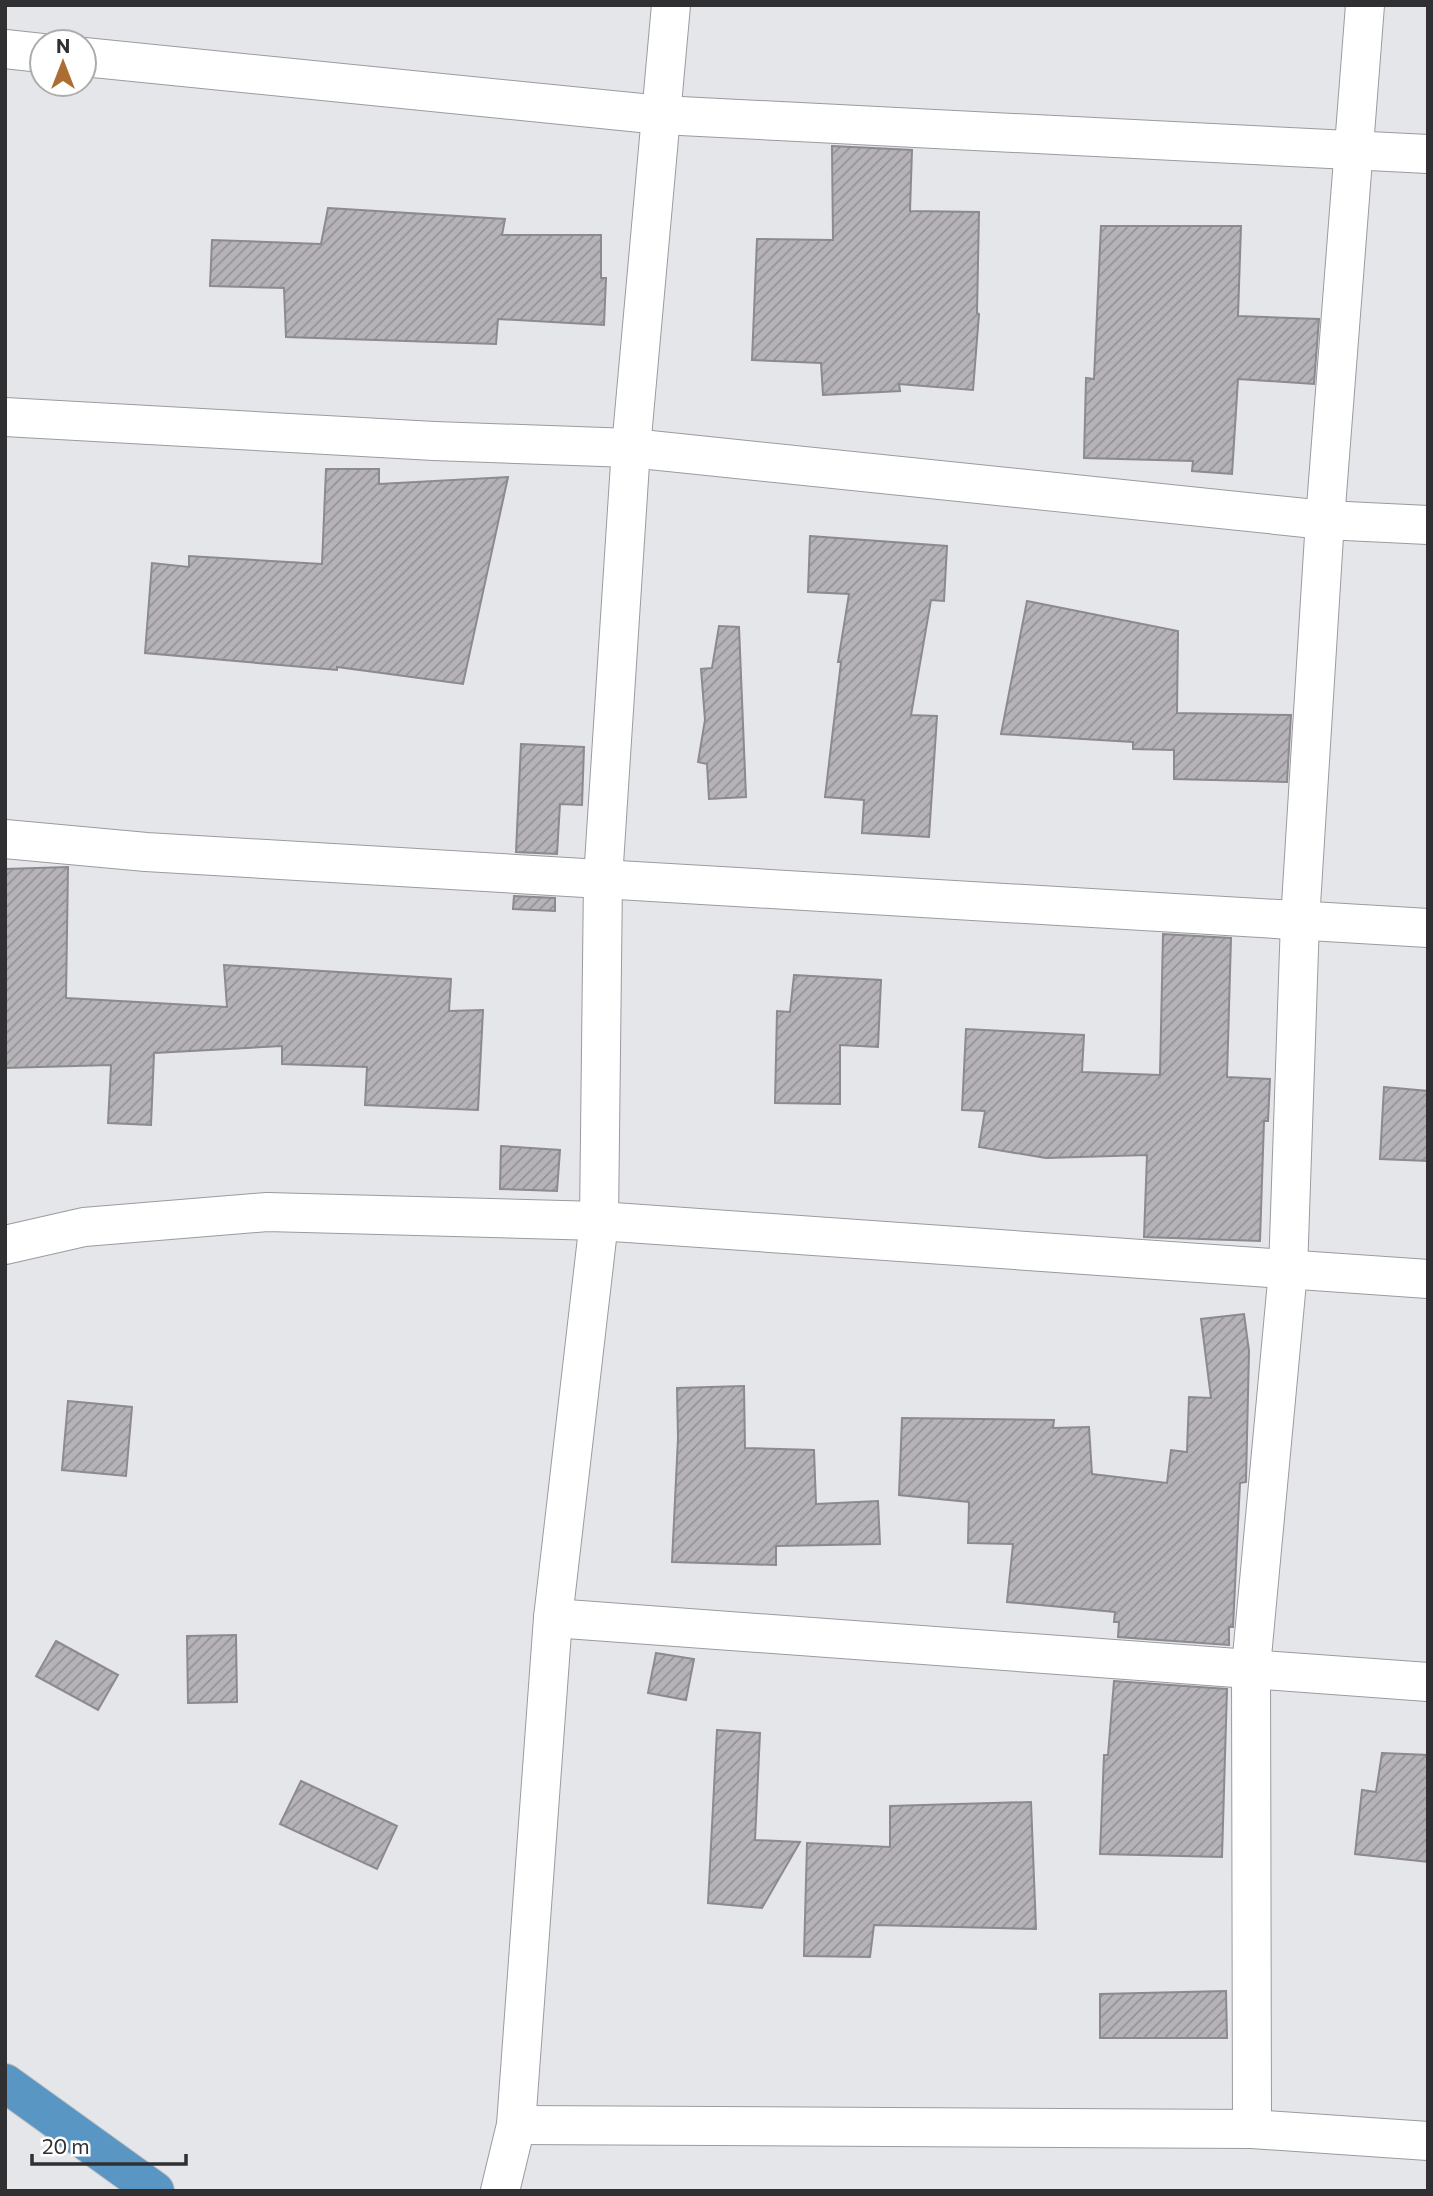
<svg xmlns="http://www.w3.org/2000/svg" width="1433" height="2196" font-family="Commissioner,sans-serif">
  <defs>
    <pattern id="building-hatch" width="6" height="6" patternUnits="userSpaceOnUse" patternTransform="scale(1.75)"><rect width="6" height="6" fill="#b5b3b8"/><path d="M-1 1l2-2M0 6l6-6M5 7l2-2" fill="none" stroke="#949296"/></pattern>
  </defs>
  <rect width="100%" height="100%" fill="#e4e6ea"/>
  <g fill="url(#building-hatch)" stroke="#8c8a8e" stroke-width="2">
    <path d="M832,146L912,150L910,211L979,212L977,313L979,314L973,390L899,384L900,391L823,395L821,363L752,360L757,239L833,240Z"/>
    <path d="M328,208L505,219L502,235H601V278H606L604,325L498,319L496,344L286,337L284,288L210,286L212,240L321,244Z"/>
    <path d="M1101,226H1241L1238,316L1319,319L1314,384L1238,379L1232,474L1192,471L1193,461L1084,458L1086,378L1094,379Z"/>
    <path d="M326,469H379V484L508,477L463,684L337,667V670L145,653L152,563L189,567V556L322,564Z"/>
    <path d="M810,536L947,546L944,601L931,600L911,715L937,716L929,837L862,833L864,800L825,797L841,662H838L849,594L808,592Z"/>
    <path d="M1027,601L1178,631L1177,713L1291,715L1287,782L1174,779V750L1133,749V742L1001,734Z"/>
    <path d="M719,626L739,627L746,797L709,799L707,764L698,762L705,720L701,669L712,668Z"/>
    <path d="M521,744L584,747L582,805L560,804L557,854L516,852Z"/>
    <path d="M68,867L66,998L227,1007L224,965L451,979L449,1011L483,1010L478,1110L365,1105L367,1067L282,1064V1046L154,1053L151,1125L108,1123L111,1065L5,1068V869Z"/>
    <path d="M514,896L555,898V911L513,909Z"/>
    <path d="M1163,934L1231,938L1227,1077L1270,1079L1268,1121H1264L1260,1241L1144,1237L1147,1155L1046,1158L979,1147L985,1111L962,1110L966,1029L1084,1035L1082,1072L1160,1075Z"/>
    <path d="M794,975L881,980L878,1047L840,1045V1104L775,1103L777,1011L790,1012Z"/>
    <path d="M1384,1087L1428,1091V1161L1380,1159Z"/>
    <path d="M501,1146L560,1150L557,1191L500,1189Z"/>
    <path d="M1244,1314L1249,1351L1246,1482L1240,1483L1233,1627H1229V1645L1118,1637L1119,1622H1114L1115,1612L1007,1602L1013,1544L968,1543L969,1502L899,1495L902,1418L1054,1420L1053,1428L1089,1427L1092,1474L1167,1483L1171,1450L1187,1452L1189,1397L1211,1398L1201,1319Z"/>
    <path d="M744,1386L745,1448L814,1450L816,1504L878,1501L880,1544L776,1546V1565L672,1562L678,1438L677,1388Z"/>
    <path d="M68,1401L132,1407L126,1476L62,1470Z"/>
    <path d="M236,1635L237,1702L188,1703L187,1636Z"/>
    <path d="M56,1641L118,1675L98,1710L36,1676Z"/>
    <path d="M656,1653L694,1659L686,1700L648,1693Z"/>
    <path d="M1114,1681L1227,1689L1222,1857L1100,1854L1104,1755H1108Z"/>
    <path d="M717,1730L760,1733L755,1840L800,1842L762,1908L708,1903Z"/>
    <path d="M1382,1753L1428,1755V1862L1355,1854L1362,1790L1376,1792Z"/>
    <path d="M301,1781L397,1826L377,1869L280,1824Z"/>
    <path d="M1031,1802L1036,1929L874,1925L870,1957L804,1956L807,1843L890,1847V1806Z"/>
    <path d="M1226,1991L1227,2038H1100V1994Z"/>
  </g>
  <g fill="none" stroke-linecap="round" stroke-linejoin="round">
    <defs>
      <g id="minor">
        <path d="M5,49L42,53"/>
        <path d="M84,57L661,115L1428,154"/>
        <path d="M5,417L434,441L631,448L1325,520L1428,525"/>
        <path d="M5,839L146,852L1428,928"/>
        <path d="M5,1245L84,1227L267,1212L599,1221L1428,1279"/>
        <path d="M553,1618L1428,1682"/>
        <path d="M516,2125L1252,2129L1428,2141"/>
        <path d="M1252,2129L1251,1667L1288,1271L1300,921L1325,520L1365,5"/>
        <path d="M500,2191L516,2125L553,1618L599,1221L603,879L631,448L671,5"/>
      </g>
      <path id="highway" d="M5,2083L155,2191"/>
    </defs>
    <use href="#minor" stroke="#9a9ba0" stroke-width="40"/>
    <use href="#highway" stroke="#c1c1c2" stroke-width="40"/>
    <use href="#minor" stroke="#fff" stroke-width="38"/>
    <use href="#highway" stroke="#5a96c3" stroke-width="38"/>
  </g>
  <rect width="1433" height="2196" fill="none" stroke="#303032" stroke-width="14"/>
  <g transform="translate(63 63)"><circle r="33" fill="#ffffff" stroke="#acacad" stroke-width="2"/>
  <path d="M0-5L12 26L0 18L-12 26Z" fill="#ab6d32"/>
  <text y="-10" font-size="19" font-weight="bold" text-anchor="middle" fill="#303032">N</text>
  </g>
  <path d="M32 2154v10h154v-10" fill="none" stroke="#303032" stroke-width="3.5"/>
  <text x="42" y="2154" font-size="21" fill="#303032" stroke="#ffffff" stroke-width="5" paint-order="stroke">20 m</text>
</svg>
